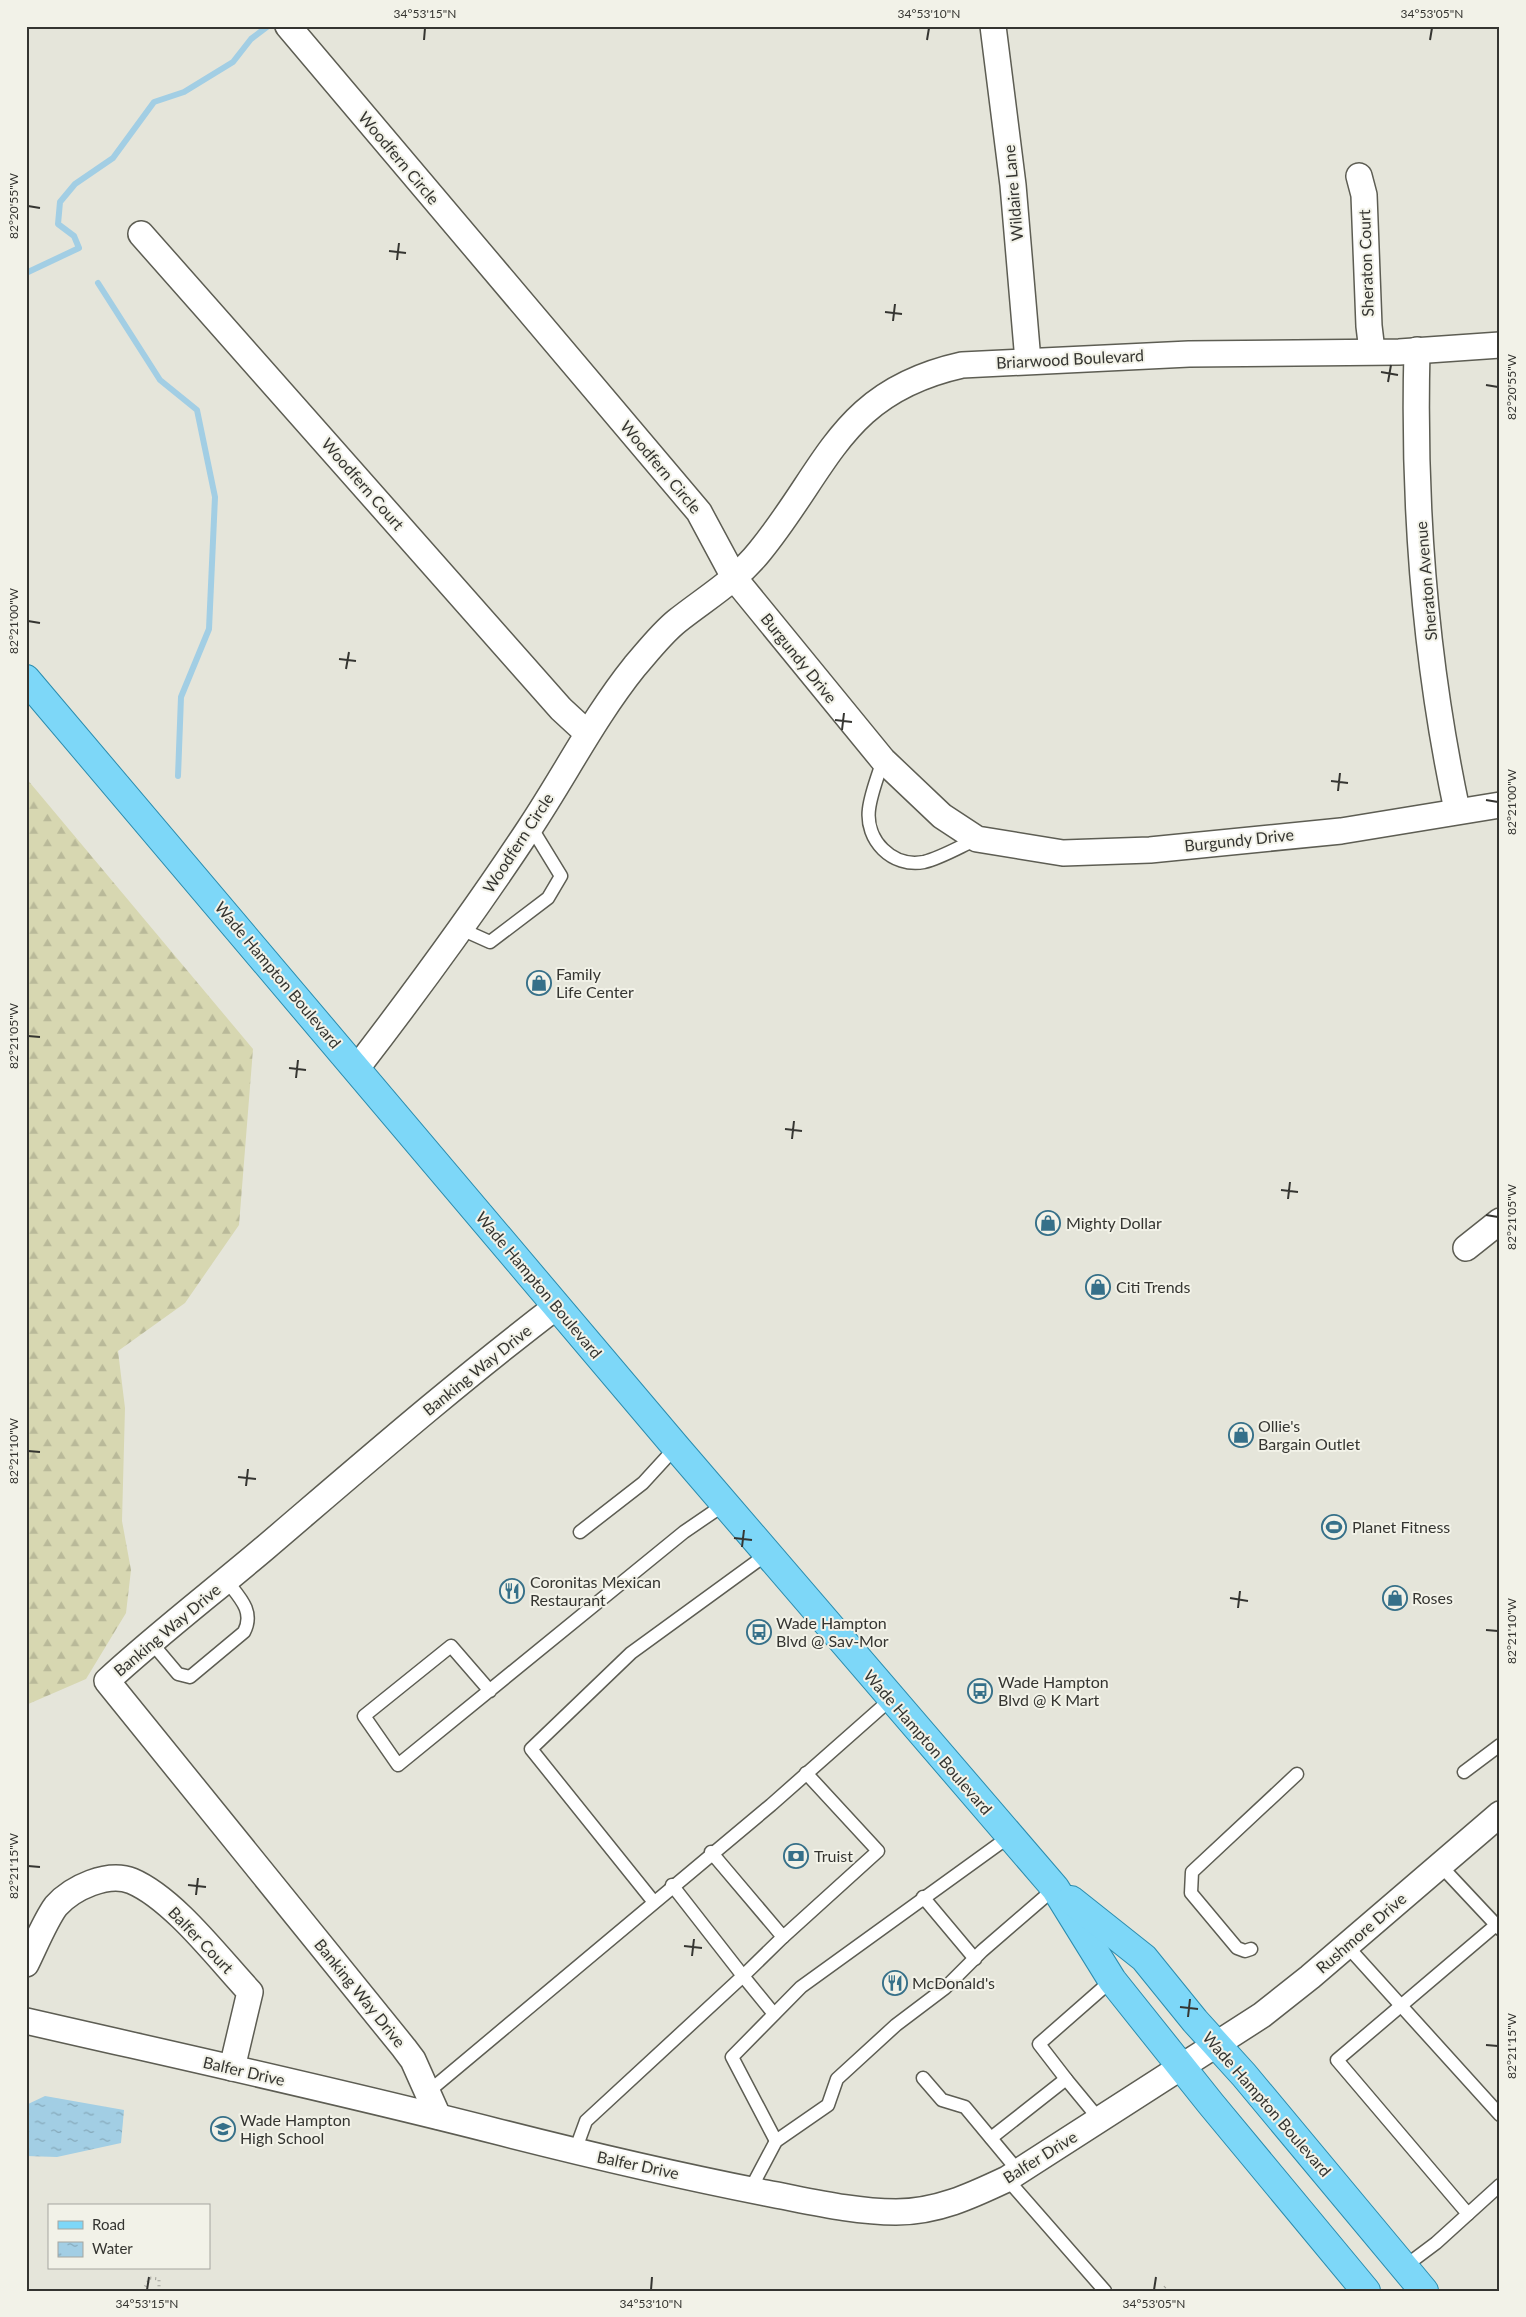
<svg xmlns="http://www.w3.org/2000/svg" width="1526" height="2317" font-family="Lato,sans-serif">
  <defs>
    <pattern id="forest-firs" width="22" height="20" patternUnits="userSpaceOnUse" patternTransform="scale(1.25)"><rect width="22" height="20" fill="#d7d7b1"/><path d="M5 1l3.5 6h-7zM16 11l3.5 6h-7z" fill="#b9b999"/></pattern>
    <pattern id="water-ripples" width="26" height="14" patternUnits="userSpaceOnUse" patternTransform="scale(1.25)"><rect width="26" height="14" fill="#a2cee4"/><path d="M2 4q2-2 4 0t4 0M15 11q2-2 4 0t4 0" fill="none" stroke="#85a8b9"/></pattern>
  </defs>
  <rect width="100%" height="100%" fill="#e5e5da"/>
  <path fill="url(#forest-firs)" d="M26,778L253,1049L239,1225L185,1303L118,1351L125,1408L122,1521L131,1570L126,1613L86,1679L26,1705Z"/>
  <path fill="url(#water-ripples)" d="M45,2096L124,2110L121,2143L57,2157L26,2156V2105Z"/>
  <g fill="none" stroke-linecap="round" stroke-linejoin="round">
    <g stroke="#a2cee4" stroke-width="6">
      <path d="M26,273L79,248L74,236L58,224L60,202L75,184L113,158L154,102L184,92L233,62L251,39L268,26"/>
      <path d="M98,283L160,380L197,410L215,497L209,629L181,697L178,776"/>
    </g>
    <defs>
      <g id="service">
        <path d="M883,760C878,776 871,793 869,809C865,840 892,868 924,862C941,858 961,846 977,839"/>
        <path d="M461,929L490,942L548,898L561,876L531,827"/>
        <path d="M580,1532L643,1483L676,1447"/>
        <path d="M151,1642L178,1674L190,1677L244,1632C255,1611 239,1597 226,1580"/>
        <path d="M490,1691L451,1646L364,1716L398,1765L684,1532L725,1504"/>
        <path d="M1464,1772L1500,1745"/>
        <path d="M711,1852L783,1937L878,1851L806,1773"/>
        <path d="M1440,1865L1500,1929"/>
        <path d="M923,1897L975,1959"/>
        <path d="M653,1901L531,1749L631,1653L767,1554"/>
        <path d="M1347,1946L1500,2115"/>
        <path d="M1251,1949L1245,1951L1237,1948L1191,1893L1192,1872L1297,1774"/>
        <path d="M774,2014L743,1976L783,1937"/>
        <path d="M923,2078L942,2100L965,2107L1019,2172"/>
        <path d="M1066,2079L1039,2044L1112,1980"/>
        <path d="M428,2092L771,1805L891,1699"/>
        <path d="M991,2138L1066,2079L1099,2119"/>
        <path d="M776,2141L732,2057L801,1987L1010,1836"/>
        <path d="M575,2151L586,2121L743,1976L672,1885"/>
        <path d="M1007,2179L1105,2291"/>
        <path d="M750,2190L776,2141L828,2105L837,2079L896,2025L945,1988L982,1951L1055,1888"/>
        <path d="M1468,2214L1337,2060L1496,1925"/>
        <path d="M1404,2267L1436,2243L1500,2185"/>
      </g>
      <g id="minor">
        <path d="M288,26L699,512L735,579L883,760L942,816L977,839L1063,853L1150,850L1341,831L1500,805"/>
        <path d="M993,26L1013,185L1028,361"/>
        <path d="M1359,176L1364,195L1369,326L1372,351"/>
        <path d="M141,234L561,709L587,733"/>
        <path d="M1417,350C1413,504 1425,660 1457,810"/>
        <path d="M357,1068C417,990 475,911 529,829C565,775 594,717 635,666C648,651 662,633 677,621C706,598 737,580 760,551C829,466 841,392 962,365L1189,354L1399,352L1500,345"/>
        <path d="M1466,1248L1500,1221"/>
        <path d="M26,1964C34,1948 46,1919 56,1906C72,1888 108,1871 132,1881C174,1899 219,1959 250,1992L232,2068"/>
        <path d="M26,2021C183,2057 339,2091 495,2131C585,2154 675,2175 766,2193C809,2201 853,2212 896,2212C937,2212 971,2196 1007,2179L1262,2015L1310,1977L1500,1814"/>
        <path d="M438,2116L413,2060L404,2048L107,1681C158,1634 213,1592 266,1547C362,1465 456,1383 557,1306"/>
      </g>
      <g id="primary">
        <path d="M26,679L676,1447L1055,1888L1112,1980L1211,2104L1366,2291"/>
        <path d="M1071,1900L1144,1958L1195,2021L1244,2075L1424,2291"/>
      </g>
    </defs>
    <use href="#service" stroke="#5d5d53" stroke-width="15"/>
    <use href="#minor" stroke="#5d5d53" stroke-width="28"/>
    <use href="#primary" stroke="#2b8daf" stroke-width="30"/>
    <g stroke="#a2a29a" stroke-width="3" stroke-dasharray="1 4" stroke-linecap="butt">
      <path d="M143,2291L150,2278L159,2279V2291"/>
      <path d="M1161,2291L1166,2286"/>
    </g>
    <use href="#service" stroke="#fff" stroke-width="12"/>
    <use href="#minor" stroke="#fff" stroke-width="25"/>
    <use href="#primary" stroke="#7dd7f8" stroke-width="28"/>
  </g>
  <path fill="none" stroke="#353531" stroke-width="2" d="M424,40L425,28M927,40L929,28M1430,40L1432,28M28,206L40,208M389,251L406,253M397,260L399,243M885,312L902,314M893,321L895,304M1381,372L1398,375M1388,382L1391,365M1486,385L1498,387M28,621L40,623M339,659L356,661M346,669L349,652M835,720L852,722M842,730L844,713M1331,781L1348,783M1338,791L1340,773M1486,800L1498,802M28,1036L40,1037M289,1068L306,1070M296,1078L298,1060M785,1129L802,1131M792,1139L794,1121M1281,1190L1298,1192M1288,1199L1290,1182M1486,1215L1498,1217M28,1451L40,1452M238,1477L256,1479M246,1486L248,1469M734,1538L752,1540M742,1547L744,1530M1230,1598L1248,1601M1238,1608L1240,1591M1486,1630L1498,1631M28,1866L40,1867M188,1885L206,1887M196,1895L198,1878M684,1946L702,1948M692,1956L694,1939M1180,2007L1198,2009M1188,2017L1190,1999M1486,2045L1498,2046M147,2290L149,2277M651,2290L652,2277M1154,2290L1156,2277"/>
  <defs>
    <symbol id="shop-ring" viewBox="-11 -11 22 22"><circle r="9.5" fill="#f2f2e8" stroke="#367089" stroke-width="1.5"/><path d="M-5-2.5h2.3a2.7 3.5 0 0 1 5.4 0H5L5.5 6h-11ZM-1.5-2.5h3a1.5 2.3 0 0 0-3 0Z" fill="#367089"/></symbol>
    <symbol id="stadium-ring" viewBox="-11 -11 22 22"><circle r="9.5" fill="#f2f2e8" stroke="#367089" stroke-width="1.5"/><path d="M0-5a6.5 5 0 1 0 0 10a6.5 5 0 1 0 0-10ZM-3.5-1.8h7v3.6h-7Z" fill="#367089"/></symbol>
    <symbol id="restaurant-ring" viewBox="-11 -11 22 22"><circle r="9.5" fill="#f2f2e8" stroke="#367089" stroke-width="1.5"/><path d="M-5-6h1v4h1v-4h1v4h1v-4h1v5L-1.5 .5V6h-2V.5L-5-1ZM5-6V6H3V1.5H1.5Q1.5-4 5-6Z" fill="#367089"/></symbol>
    <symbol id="bus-ring" viewBox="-11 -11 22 22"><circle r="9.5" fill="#f2f2e8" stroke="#367089" stroke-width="1.5"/><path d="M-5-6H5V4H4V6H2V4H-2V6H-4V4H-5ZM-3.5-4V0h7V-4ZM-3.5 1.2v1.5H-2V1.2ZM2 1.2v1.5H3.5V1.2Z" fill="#367089"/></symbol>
    <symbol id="bank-ring" viewBox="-11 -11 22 22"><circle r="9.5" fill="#f2f2e8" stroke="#367089" stroke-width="1.5"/><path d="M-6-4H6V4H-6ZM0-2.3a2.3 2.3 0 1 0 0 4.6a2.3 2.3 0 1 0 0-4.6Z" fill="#367089"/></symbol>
    <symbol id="school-ring" viewBox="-11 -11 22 22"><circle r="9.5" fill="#f2f2e8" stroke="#367089" stroke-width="1.5"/><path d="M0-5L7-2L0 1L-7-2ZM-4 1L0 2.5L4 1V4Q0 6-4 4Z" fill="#367089"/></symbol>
  </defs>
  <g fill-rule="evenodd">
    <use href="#shop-ring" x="525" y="969" width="28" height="28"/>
    <use href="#shop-ring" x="1034" y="1209" width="28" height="28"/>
    <use href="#shop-ring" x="1084" y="1273" width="28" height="28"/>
    <use href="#shop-ring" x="1227" y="1421" width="28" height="28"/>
    <use href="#stadium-ring" x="1320" y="1513" width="28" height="28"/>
    <use href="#restaurant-ring" x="498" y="1577" width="28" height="28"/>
    <use href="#shop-ring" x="1381" y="1584" width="28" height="28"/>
    <use href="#bus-ring" x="745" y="1618" width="28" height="28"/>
    <use href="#bus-ring" x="966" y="1677" width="28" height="28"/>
    <use href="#bank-ring" x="782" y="1842" width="28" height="28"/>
    <use href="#restaurant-ring" x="881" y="1969" width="28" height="28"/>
    <use href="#school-ring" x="209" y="2115" width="28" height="28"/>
  </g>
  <g text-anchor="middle" stroke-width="4" stroke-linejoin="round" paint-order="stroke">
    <g font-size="16" fill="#353531" stroke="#f2f2e8">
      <text transform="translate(399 158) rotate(50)" y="6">Woodfern Circle</text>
      <text transform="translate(1013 193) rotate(-95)" y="6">Wildaire Lane</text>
      <text transform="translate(1366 263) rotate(-92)" y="6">Sheraton Court</text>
      <text transform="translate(1070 359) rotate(-3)" y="6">Briarwood Boulevard</text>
      <text transform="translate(661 467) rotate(50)" y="6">Woodfern Circle</text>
      <text transform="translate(363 484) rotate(49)" y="6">Woodfern Court</text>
      <text transform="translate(1426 581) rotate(-95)" y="6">Sheraton Avenue</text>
      <text transform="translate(799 658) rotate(51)" y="6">Burgundy Drive</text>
      <text transform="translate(1239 840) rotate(-6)" y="6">Burgundy Drive</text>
      <text transform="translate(518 843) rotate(-57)" y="6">Woodfern Circle</text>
      <text transform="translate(278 975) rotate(50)" y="6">Wade Hampton Boulevard</text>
      <text transform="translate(539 1285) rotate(50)" y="6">Wade Hampton Boulevard</text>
      <text transform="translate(477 1370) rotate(-39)" y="6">Banking Way Drive</text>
      <text transform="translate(167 1630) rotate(-40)" y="6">Banking Way Drive</text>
      <text transform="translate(928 1742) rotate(49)" y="6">Wade Hampton Boulevard</text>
      <text transform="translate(1361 1933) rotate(-41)" y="6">Rushmore Drive</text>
      <text transform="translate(201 1940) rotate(46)" y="6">Balfer Court</text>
      <text transform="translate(360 1993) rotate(51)" y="6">Banking Way Drive</text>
      <text transform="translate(244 2071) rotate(13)" y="6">Balfer Drive</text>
      <text transform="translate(1267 2104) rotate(49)" y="6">Wade Hampton Boulevard</text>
      <text transform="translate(1040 2157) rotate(-32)" y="6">Balfer Drive</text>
      <text transform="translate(638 2165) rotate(12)" y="6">Balfer Drive</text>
    </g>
    <g font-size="16" fill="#353531" stroke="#f2f2e8" text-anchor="start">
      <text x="556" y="980">Family<tspan x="556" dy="18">Life Center</tspan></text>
      <text x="1066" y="1229">Mighty Dollar</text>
      <text x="1116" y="1293">Citi Trends</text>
      <text x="1258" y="1432">Ollie's<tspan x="1258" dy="18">Bargain Outlet</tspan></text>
      <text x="1352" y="1533">Planet Fitness</text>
      <text x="530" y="1588">Coronitas Mexican<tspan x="530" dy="18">Restaurant</tspan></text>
      <text x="1412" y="1604">Roses</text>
      <text x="776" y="1629">Wade Hampton<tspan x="776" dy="18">Blvd @ Sav-Mor</tspan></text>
      <text x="998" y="1688">Wade Hampton<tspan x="998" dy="18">Blvd @ K Mart</tspan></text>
      <text x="814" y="1862">Truist</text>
      <text x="912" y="1989">McDonald's</text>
      <text x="240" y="2126">Wade Hampton<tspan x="240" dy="18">High School</tspan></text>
    </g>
  </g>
  <rect width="1526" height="2317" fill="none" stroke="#f2f2e8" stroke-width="55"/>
  <rect x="48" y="2204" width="162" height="65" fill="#f2f2e8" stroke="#a6a69f"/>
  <rect x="58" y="2221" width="25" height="8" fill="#7dd7f8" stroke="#a6a69f"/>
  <text x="92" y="2230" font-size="15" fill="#353531">Road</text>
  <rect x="58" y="2242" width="25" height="15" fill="url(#water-ripples)" stroke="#a6a69f"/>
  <text x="92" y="2254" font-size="15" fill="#353531">Water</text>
  <rect x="28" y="28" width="1470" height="2262" fill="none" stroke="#353531" stroke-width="2"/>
  <g font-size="12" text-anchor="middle" fill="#353531">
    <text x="425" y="18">34°53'15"N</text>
    <text x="929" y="18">34°53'10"N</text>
    <text x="1432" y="18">34°53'05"N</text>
    <text transform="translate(14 206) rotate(-90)" y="4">82°20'55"W</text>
    <text transform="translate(1512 387) rotate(-90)" y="4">82°20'55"W</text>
    <text transform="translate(14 621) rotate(-90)" y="4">82°21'00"W</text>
    <text transform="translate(1512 802) rotate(-90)" y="4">82°21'00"W</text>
    <text transform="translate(14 1036) rotate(-90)" y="4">82°21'05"W</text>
    <text transform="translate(1512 1217) rotate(-90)" y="4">82°21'05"W</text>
    <text transform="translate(14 1451) rotate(-90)" y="4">82°21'10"W</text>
    <text transform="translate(1512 1631) rotate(-90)" y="4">82°21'10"W</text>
    <text transform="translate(14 1866) rotate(-90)" y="4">82°21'15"W</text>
    <text transform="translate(1512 2046) rotate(-90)" y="4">82°21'15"W</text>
    <text x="147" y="2308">34°53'15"N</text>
    <text x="651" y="2308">34°53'10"N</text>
    <text x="1154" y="2308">34°53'05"N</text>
  </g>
</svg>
